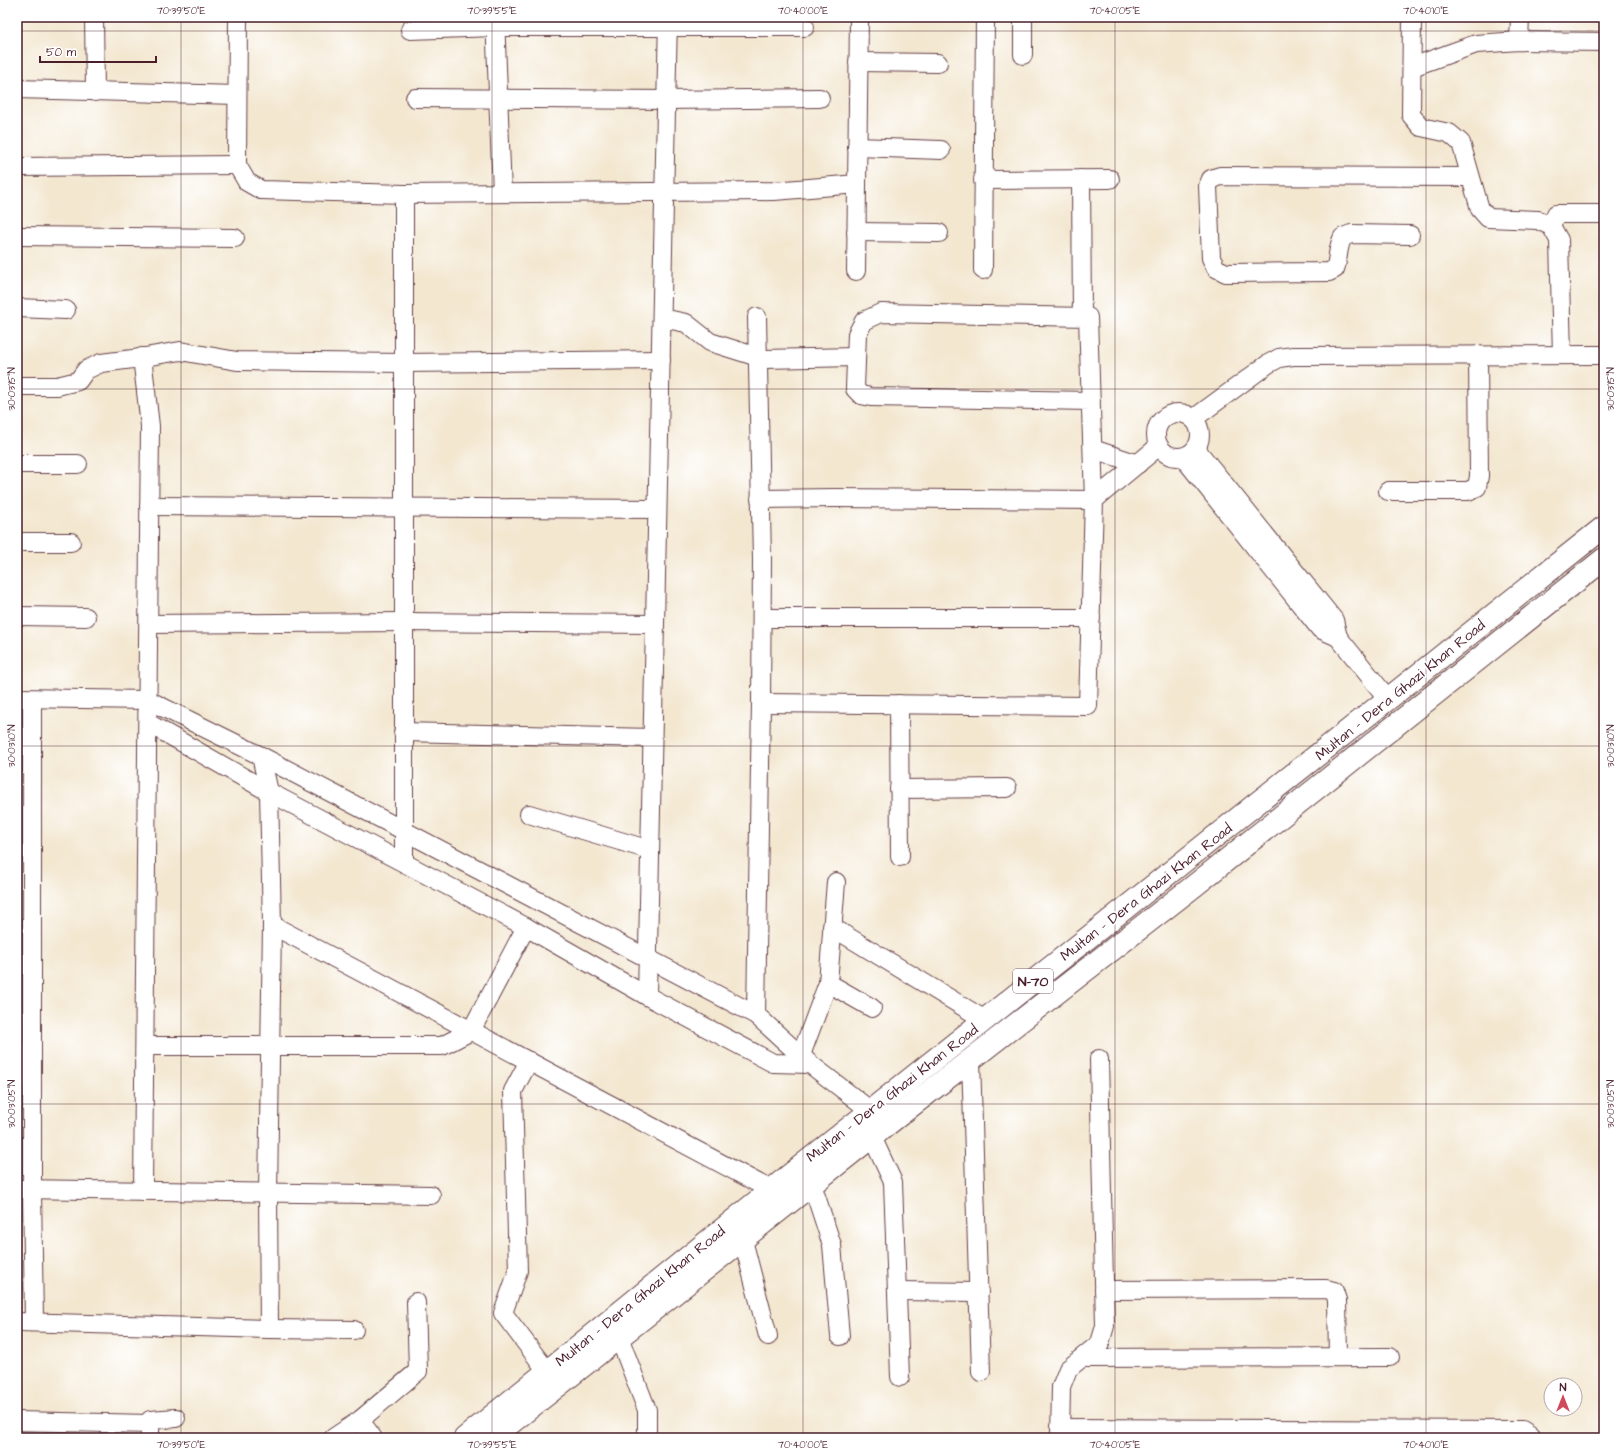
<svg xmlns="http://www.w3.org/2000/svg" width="1621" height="1455" font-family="'Architects Daughter',sans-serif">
  <rect width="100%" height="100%" fill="#fff"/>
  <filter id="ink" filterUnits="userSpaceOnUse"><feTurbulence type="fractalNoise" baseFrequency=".025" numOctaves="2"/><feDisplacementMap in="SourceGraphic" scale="8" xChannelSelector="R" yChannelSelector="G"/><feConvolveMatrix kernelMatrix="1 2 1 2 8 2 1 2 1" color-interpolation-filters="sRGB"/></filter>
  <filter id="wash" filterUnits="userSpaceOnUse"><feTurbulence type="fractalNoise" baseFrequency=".012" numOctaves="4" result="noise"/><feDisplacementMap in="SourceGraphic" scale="16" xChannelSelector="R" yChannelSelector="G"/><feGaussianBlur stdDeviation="0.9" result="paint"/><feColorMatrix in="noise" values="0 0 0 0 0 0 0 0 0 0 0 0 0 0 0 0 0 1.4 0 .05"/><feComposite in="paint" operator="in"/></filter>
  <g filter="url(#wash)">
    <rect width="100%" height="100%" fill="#f3e7d0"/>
  </g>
  <g filter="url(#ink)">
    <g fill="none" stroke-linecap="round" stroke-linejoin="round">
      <defs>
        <g id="minor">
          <path d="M94,17L95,92"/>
          <path d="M238,17L237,165L247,182L261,190L404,194L774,191L857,184"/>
          <path d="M495,17L502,193"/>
          <path d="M1412,17L1411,115L1421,127L1449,133L1461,143L1480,209L1488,218L1538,220L1551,226L1559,240L1562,355"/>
          <path d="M410,30L495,27H805"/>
          <path d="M1519,41L1520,17"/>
          <path d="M1023,55V17"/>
          <path d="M858,62L938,63"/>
          <path d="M1412,67L1476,44L1519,41L1604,42"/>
          <path d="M17,89L237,95"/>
          <path d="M415,98L667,100L820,98"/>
          <path d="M857,147L941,150"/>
          <path d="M17,167L237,165"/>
          <path d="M1081,179L1082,317"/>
          <path d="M983,180L1110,179"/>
          <path d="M404,194V862"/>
          <path d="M1551,226L1556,214H1604"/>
          <path d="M856,232L939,233"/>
          <path d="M1410,235L1351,234L1343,237C1337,247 1339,258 1335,269L1329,272L1226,273L1216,268L1211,258L1208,186L1211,179L1220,176L1470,177"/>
          <path d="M17,236L235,238"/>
          <path d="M983,270L985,17"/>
          <path d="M856,271L859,17"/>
          <path d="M17,308L66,310"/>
          <path d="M662,318L686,323L710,342L764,359L856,357"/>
          <path d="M142,357L150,426L143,1191"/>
          <path d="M17,386H57L78,381L86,370L101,363L133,359L180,351L237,361L404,363L661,360"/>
          <circle cx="1178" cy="435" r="22"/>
          <path d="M1193,419L1268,364L1279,358L1293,356L1604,355"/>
          <path d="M1093,449L1138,464"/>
          <path d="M1196,449L1334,620L1338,637"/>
          <path d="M1183,457L1320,629L1338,637L1388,699"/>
          <path d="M17,464H78"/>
          <path d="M1388,491H1468L1477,487L1479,476L1478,355"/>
          <path d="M760,499L834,498L1094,500L1159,446"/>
          <path d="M149,506L657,509"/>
          <path d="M17,542H71"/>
          <path d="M17,616L86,617"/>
          <path d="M762,618H1091"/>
          <path d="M149,624L403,622L655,624"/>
          <path d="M17,698L148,700L261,756L756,1015L810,1064L871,1111"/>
          <path d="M32,699V1190L34,1322"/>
          <path d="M761,703L1088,706L1094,500L1088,317L881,313L864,321L857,334L855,389L861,395L871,397L1091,401"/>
          <path d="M899,704L900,857"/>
          <path d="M148,723L269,792L526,927L647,996L773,1063L810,1064"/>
          <path d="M403,732L652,738"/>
          <path d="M261,756L269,792L272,925L268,1193L269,1329"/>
          <path d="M899,789L1007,788"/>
          <path d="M529,814L650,850"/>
          <path d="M272,925L771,1190"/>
          <path d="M832,927L985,1020"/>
          <path d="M828,983L872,1008"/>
          <path d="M647,996L668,17"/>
          <path d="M756,1015L761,703L762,560L757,317"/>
          <path d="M145,1046H442L471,1031L526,927"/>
          <path d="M801,1055L828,983L836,882"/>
          <path d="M971,1060L981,1372"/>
          <path d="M529,1061L513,1091L518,1271L503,1313L547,1371"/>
          <path d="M872,1137L893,1182L900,1377"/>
          <path d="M812,1184L832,1245L840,1336"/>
          <path d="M17,1189L431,1195"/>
          <path d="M743,1240L768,1336"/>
          <path d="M1104,1290L1326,1289L1334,1291L1337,1300L1338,1357"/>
          <path d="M897,1291L979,1292"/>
          <path d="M17,1322L269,1329L354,1330"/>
          <path d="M619,1337L647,1410V1438"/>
          <path d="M1082,1358L1390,1357"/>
          <path d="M360,1420L373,1438"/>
          <path d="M17,1421L150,1424"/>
          <path d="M1060,1428L1522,1430L1530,1435L1531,1438"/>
          <path d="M150,1438V1420L176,1418"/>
          <path d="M333,1438L360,1420L418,1371L416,1302"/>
          <path d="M1060,1438L1061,1387L1068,1369L1100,1343L1105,1326L1099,1059"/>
        </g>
        <g id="highway">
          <path d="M465,1438L771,1190L1604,527"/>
          <path d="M492,1438L888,1124L1194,886L1604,559"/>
        </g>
      </defs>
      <use href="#minor" stroke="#633d44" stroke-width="20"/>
      <use href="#highway" stroke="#633d44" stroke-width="24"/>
      <use href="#minor" stroke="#fff" stroke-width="18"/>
      <use href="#highway" stroke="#fff" stroke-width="22"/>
    </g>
  </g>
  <path fill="none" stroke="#4a1f2b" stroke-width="1" stroke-opacity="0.45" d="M181,17V1438M492,17V1438M803,17V1438M1115,17V1438M1426,17V1438M17,31H1604M17,389H1604M17,746H1604M17,1104H1604"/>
  <g text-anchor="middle" stroke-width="3.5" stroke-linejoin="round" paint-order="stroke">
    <rect fill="#fff" stroke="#80626b" stroke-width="1" x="1013" y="969" width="40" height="24" rx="3"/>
    <g font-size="14" font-weight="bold" fill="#4a1f2b">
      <text x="1033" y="986">N-70</text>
    </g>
    <g font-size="15" fill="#4a1f2b" stroke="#fff">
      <text transform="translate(1400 690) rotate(-39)" y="5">Multan - Dera Ghazi Khan Road</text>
      <text transform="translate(1146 892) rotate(-38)" y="5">Multan - Dera Ghazi Khan Road</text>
      <text transform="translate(892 1093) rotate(-38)" y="5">Multan - Dera Ghazi Khan Road</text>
      <text transform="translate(640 1296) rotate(-39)" y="5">Multan - Dera Ghazi Khan Road</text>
    </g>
  </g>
  <rect width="1621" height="1455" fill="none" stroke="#fff" stroke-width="44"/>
  <g transform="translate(1563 1397)"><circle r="19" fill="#ffffff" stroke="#b7a5aa"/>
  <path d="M0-3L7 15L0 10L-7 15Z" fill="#d1495b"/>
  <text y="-6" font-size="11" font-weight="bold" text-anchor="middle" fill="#4a1f2b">N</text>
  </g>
  <path d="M40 56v6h116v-6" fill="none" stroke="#4a1f2b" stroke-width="2"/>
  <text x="46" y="56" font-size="12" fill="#4a1f2b" stroke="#ffffff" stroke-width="3" paint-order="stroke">50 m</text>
  <rect x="22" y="22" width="1577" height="1411" fill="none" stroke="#4a1f2b" stroke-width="1.5"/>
  <g font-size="10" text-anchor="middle" fill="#4a1f2b">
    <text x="181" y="14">70°39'50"E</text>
    <text x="492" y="14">70°39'55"E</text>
    <text x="803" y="14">70°40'00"E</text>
    <text x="1115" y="14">70°40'05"E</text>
    <text x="1426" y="14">70°40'10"E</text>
    <text transform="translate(11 389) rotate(-90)" y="4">30°03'15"N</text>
    <text transform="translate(1610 389) rotate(-90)" y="4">30°03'15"N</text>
    <text transform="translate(11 746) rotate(-90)" y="4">30°03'10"N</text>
    <text transform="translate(1610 746) rotate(-90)" y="4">30°03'10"N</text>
    <text transform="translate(11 1104) rotate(-90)" y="4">30°03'05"N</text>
    <text transform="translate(1610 1104) rotate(-90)" y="4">30°03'05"N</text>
    <text x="181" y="1448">70°39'50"E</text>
    <text x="492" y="1448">70°39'55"E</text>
    <text x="803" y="1448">70°40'00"E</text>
    <text x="1115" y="1448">70°40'05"E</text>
    <text x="1426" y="1448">70°40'10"E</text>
  </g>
</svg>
